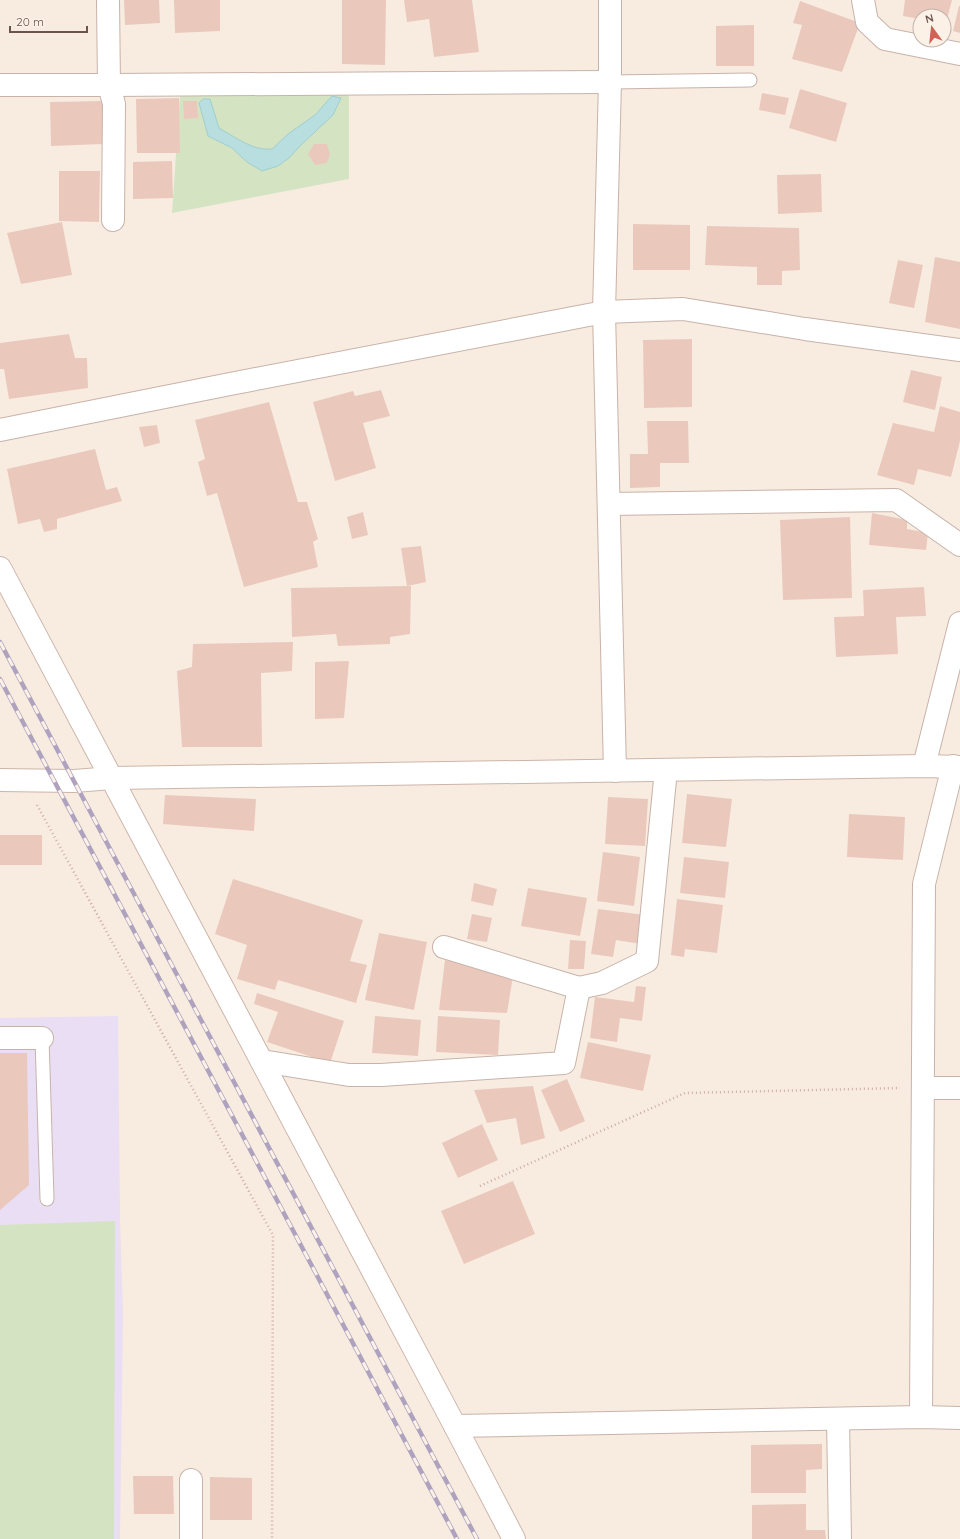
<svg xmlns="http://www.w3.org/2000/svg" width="960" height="1539" font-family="Quicksand,sans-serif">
  <rect width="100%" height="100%" fill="#f8ece1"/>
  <path fill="#e9def4" d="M118,1016L120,1217L123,1315L120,1539H0V1018Z"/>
  <g fill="#d4e4c2">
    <path d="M349,92V179L172,213L180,95Z"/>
    <path d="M115,1221L114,1539H0V1225Z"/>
  </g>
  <path fill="#b9dedf" stroke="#a0cecf" d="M332,96L341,98L333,115L300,146L289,158L278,166L262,171L247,162L232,148L208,136L199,103L203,99H210L219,128C235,137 253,151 272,149L288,134L315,115Z"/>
  <g fill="#eac9bc">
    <path d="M124,0H159L160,23L125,25Z"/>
    <path d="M174,0H220V31L175,33Z"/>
    <path d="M342,0H386L385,65L342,64Z"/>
    <path d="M404,0H472L479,52L434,57L429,19L407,22Z"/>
    <path d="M905,0H952L946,23H944V16H920V19L903,16Z"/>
    <path d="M800,1L860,23L842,72L792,59L802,25L793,23Z"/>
    <path d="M959,6H960V33L953,31Z"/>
    <path d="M754,25V66H716V26Z"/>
    <path d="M800,89L847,103L836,142L789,128Z"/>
    <path d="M762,93L789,98L785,115L759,110Z"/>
    <path d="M179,98L180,153H137L136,99Z"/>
    <path d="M102,101L103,144L51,146L50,102Z"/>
    <path d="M183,101H197L198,118L184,119Z"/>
    <path d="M314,144H327L330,154L327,163L315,165L308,154Z"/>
    <path d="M172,161L173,198L133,199V162Z"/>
    <path d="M59,171H100L99,222L59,221Z"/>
    <path d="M821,174L822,212L778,214L777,175Z"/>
    <path d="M62,222L72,275L21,284L7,233Z"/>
    <path d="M633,224L690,225V270H633Z"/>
    <path d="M707,226L799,228L800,270L782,271V285H757V267L705,265Z"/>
    <path d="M935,257L960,262V329L925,322Z"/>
    <path d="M898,260L923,265L914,308L889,303Z"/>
    <path d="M69,334L75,358H87L88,388L9,399L4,369H0V343Z"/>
    <path d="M692,339V407L644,408L643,340Z"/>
    <path d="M911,370L942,377L935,410L903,402Z"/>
    <path d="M381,390L390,416L363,423L376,468L335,481L313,402L353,391L355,396Z"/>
    <path d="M269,402L298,502H307L318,539L313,542L318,567L244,587L217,493L207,496L198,462L205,459L195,420Z"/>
    <path d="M940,406L960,412V441L951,477L918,469L914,485L877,475L893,423L934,432Z"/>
    <path d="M647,421H688L689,463H660V487L630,488V454H648Z"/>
    <path d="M157,425L160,443L144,447L139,427Z"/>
    <path d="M95,449L106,490L117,487L122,501L57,519V529L44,532L40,519L18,524L7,469Z"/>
    <path d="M363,512L368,535L352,539L347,517Z"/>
    <path d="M872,513L907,520V529L928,533L926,550L869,545Z"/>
    <path d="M850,517L852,598L783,600L780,520Z"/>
    <path d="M421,546L426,582L407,586H411L410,634L390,637V644L338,646L336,634L292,637L291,588L407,586L401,548Z"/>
    <path d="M924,587L926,616L896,617L898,654L836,657L834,617L864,616L863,590Z"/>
    <path d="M293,642L292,671L261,673L262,747H182L177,671L192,667L193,644Z"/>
    <path d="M349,661L344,718L315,719V662Z"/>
    <path d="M687,794L732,799L726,847L682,843Z"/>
    <path d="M165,795L256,799L254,831L163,824Z"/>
    <path d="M608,797L648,799L645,846L605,844Z"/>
    <path d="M849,814L905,817L903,860L847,857Z"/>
    <rect x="0" y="835" width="42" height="30"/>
    <path d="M603,852L640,857L634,906L597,901Z"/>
    <path d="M684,857L729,862L725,898L680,893Z"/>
    <path d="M233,879L363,920L350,961L367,965L356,1003L278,980L275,990L237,979L247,945L215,934Z"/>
    <path d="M474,883L497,889L493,906L471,901Z"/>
    <path d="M528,888L587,898L580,936L521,926Z"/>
    <path d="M677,899L723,905L717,953L685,949L684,957L671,955Z"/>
    <path d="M598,909L645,915L641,944L616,940L613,957L591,954Z"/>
    <path d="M472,914L492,918L487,942L467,939Z"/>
    <path d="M379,933L427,942L414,1010L365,1000Z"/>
    <path d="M570,940L586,941L584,969H568Z"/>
    <path d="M445,960L513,976L507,1013L439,1010Z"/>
    <path d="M636,986L646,987L642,1021L620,1018L617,1042L590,1038L595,997L634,1002Z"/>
    <path d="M257,993L344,1021L330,1063L267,1042L278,1012L254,1004Z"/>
    <path d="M375,1016L421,1020L418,1056L372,1053Z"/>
    <path d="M438,1016L500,1020L498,1055L436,1052Z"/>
    <path d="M588,1042L651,1055L643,1091L580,1078Z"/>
    <path d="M0,1053H27L29,1185L0,1210Z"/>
    <path d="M567,1079L585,1121L560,1132L541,1090Z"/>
    <path d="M533,1086L545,1138L521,1145L516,1118L487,1123L474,1090Z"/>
    <path d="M482,1124L498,1160L458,1178L442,1143Z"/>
    <path d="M513,1181L535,1234L464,1264L441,1211Z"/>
    <path d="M822,1444V1469L806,1470V1493H751V1445Z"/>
    <path d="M133,1476H173L174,1514H134Z"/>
    <path d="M210,1477L252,1478V1520H210Z"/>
    <path d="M806,1504V1530H825L826,1539H752V1505Z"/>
  </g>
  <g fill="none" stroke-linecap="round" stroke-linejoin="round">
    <defs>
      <g id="lane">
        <path d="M610,82L750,80"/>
        <path d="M42,1038L47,1199"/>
      </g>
      <g id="street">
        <path d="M108,0L109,85L610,82"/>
        <path d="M610,0V82L604,312L615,771"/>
        <path d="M863,0L867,22L885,39L960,54"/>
        <path d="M0,85H109L114,104L113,220"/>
        <path d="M0,430L230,384L604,312L683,309L805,329L960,350"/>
        <path d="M609,504L896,500L960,545"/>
        <path d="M924,766L960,623"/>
        <path d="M444,947L579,988"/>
        <path d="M0,1038H42"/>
        <path d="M262,1061L349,1075H381L564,1063L579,988L602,983L647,961L666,770"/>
        <path d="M923,1088H960"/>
        <path d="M921,1417L924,884L953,766"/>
        <path d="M838,1419L840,1539"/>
        <path d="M455,1426L921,1417L960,1418"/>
        <path d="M191,1539V1480"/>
      </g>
      <g id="secondary">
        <path d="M0,568L455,1426L514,1539"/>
        <path d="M0,780L74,781L112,778L924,766L960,767"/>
      </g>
    </defs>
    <use href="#lane" stroke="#c7b3aa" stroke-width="15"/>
    <use href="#street" stroke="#c7b3aa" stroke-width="24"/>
    <use href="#secondary" stroke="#ccb5aa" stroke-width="24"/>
    <g stroke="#ceaca0" stroke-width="2.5" stroke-dasharray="1 3" stroke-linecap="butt">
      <path d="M37,805L273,1235L272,1539"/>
      <path d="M480,1186L685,1093L900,1088"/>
    </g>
    <use href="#lane" stroke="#fff" stroke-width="13"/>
    <use href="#street" stroke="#fff" stroke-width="22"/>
    <use href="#secondary" stroke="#fff" stroke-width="22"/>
    <defs>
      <g id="rail">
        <path d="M0,642L477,1539"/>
        <path d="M0,679L457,1539"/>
      </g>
    </defs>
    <use href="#rail" stroke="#aea2bf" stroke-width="4.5"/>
    <use href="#rail" stroke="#fcf1e7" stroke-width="3" stroke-dasharray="9" stroke-linecap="butt"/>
  </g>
  <g transform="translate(932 28) rotate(345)"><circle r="19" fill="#fcf1e7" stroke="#c2b2a9"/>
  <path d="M0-3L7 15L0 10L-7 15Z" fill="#d46055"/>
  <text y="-6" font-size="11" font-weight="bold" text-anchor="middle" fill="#6c534b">N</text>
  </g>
  <path d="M10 26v6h77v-6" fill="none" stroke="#6c534b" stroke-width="2"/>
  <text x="16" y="26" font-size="12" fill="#6c534b" stroke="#fcf1e7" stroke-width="3" paint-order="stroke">20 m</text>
</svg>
